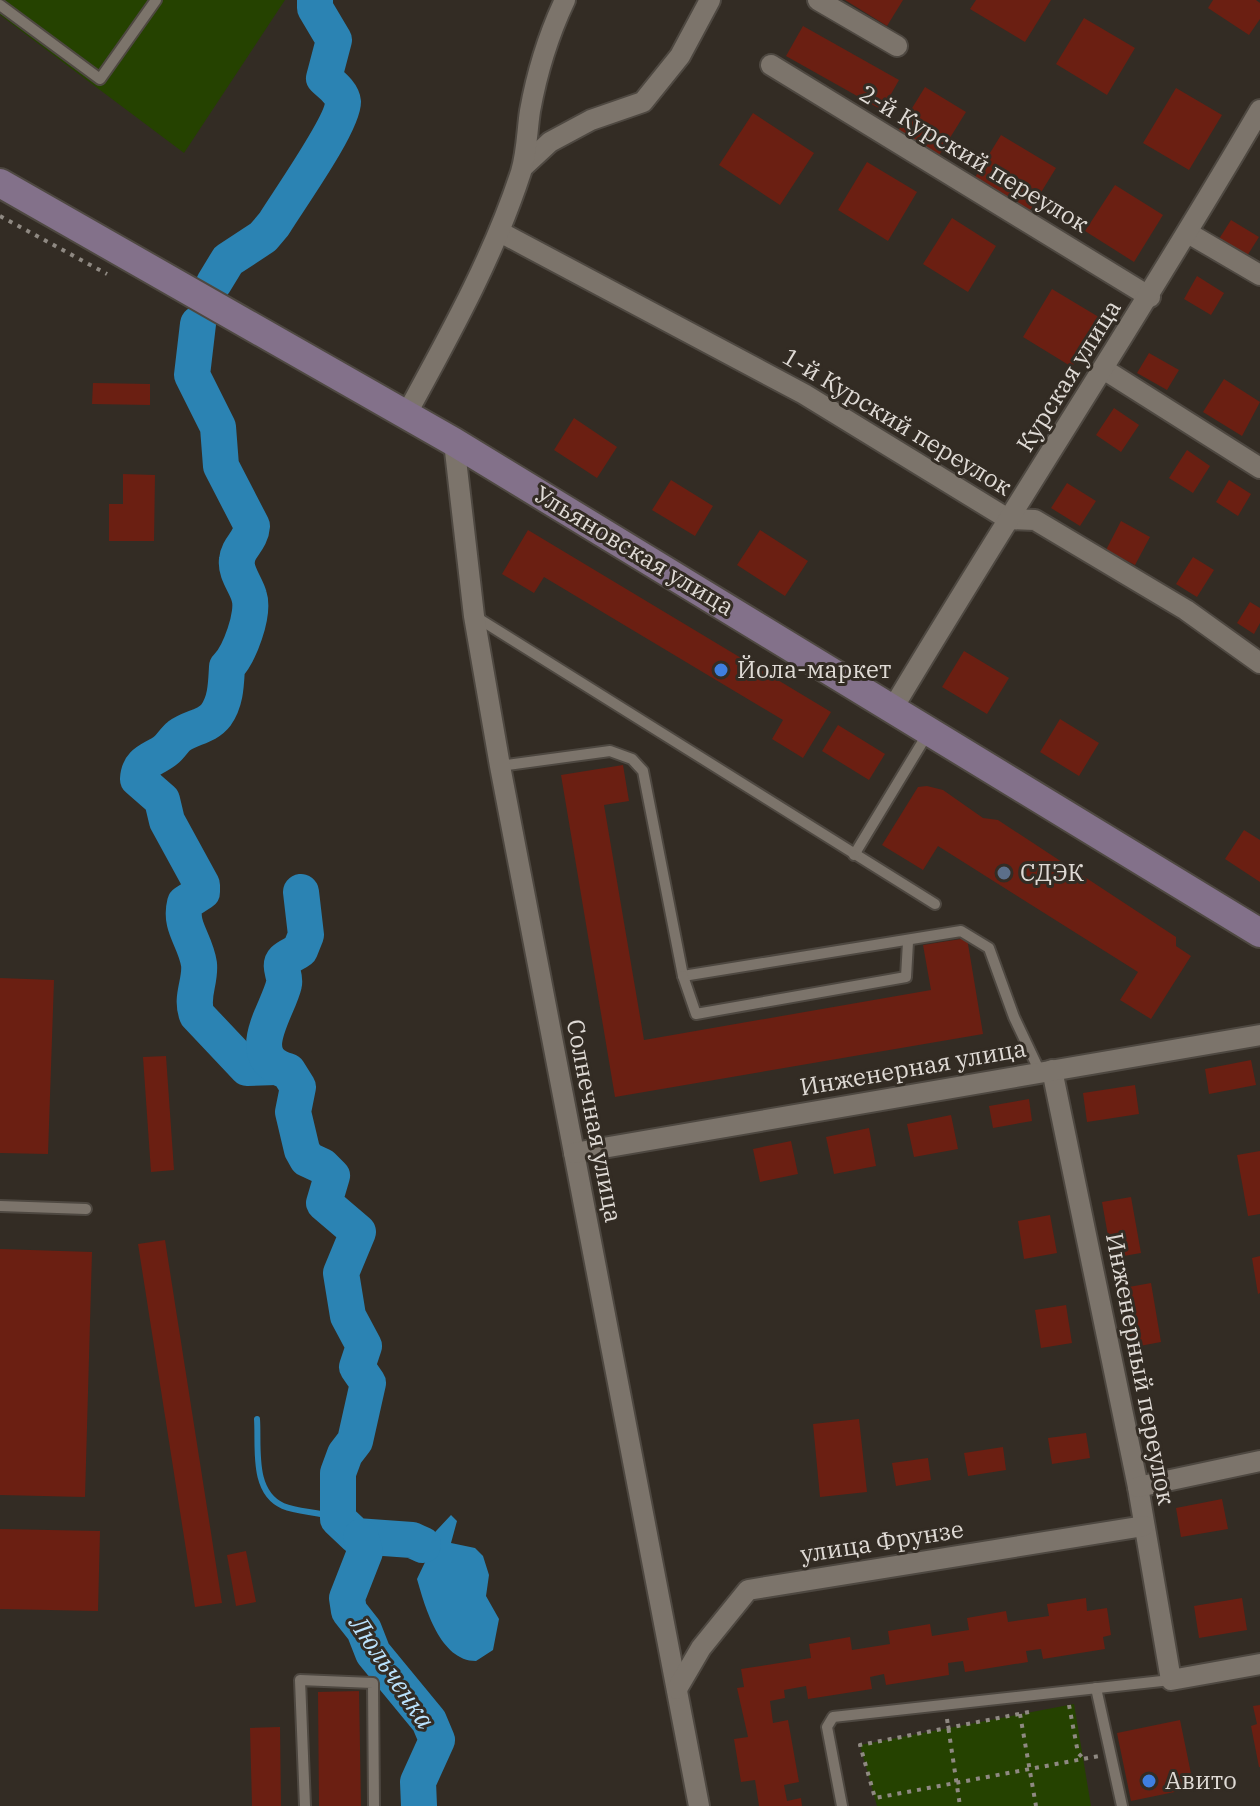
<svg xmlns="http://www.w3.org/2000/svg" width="1260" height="1806" font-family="'IBM Plex Serif',serif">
  <rect width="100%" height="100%" fill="#332c24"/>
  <g fill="#254200">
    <path d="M0,0H285L184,153L0,15Z"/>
    <path d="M1074,1704L1091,1806H877L860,1745Z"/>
  </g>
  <path fill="#2b83b3" d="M451,1515L457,1521L451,1543L475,1548L483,1556L489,1575L486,1596L499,1619L493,1650L476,1661C440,1661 425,1607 417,1579L427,1558L423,1545Z"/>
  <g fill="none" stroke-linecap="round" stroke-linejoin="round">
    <path stroke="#2b83b3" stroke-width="6" d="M257,1419C259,1446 251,1492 283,1506C300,1513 320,1511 338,1519"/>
    <g stroke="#2b83b3" stroke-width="36">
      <path d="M214,283L228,260L263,237L274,224C288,201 343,124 343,102C342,92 330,84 324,78L334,40L315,8V0"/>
      <path d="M198,324L192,375L218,427L221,466L252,526C251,541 238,547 237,560C235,572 246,585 249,596C255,614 239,655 227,667C226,684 226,701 216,715C207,727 191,727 179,736C174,740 171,746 166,750C154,760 139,760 138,779L162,800L167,821L202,885V892L185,903C179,927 195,939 199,964C201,982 190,997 197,1015L247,1068L276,1067"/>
      <path d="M301,892L306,935L300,950C295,954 288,956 284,960C278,966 286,976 284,984C278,1011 240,1058 288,1071L298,1087L293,1112L302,1150L307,1159L322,1166L332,1176L324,1203L358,1232L341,1273L348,1316L364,1346L357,1367L368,1383L355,1441L345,1454L338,1473V1519L356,1536L412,1540L423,1545"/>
      <path d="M361,1537L365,1552L347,1598L349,1611L364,1630L373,1653L429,1721L437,1740L418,1782L419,1806"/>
    </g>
  </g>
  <g fill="#6b1f12">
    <path d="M845,0H903L887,26Z"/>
    <path d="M976,0H1051L1025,42L970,9Z"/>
    <path d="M1213,0H1256L1260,3V19L1249,35L1208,8Z"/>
    <path d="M1084,18L1135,48L1107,95L1056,64Z"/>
    <path d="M803,26L899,80L882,110L786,56Z"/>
    <path d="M925,87L966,112L938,157L898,131Z"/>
    <path d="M1176,88L1222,115L1189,170L1143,143Z"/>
    <path d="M753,113L814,153L780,205L719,165Z"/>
    <path d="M1001,135L1056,168L1029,212L974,179Z"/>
    <path d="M867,162L917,192L888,241L838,210Z"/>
    <path d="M1115,185L1163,215L1134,262L1085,231Z"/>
    <path d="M952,218L996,246L968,292L923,264Z"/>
    <path d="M1231,220L1259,237L1247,256L1219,239Z"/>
    <path d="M1197,276L1224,293L1211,315L1184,299Z"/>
    <path d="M1052,289L1102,319L1072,367L1023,337Z"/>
    <path d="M1149,353L1179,370L1167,390L1137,373Z"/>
    <path d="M1224,379L1260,402L1242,436L1203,412Z"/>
    <path d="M93,383L150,384V405L92,404Z"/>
    <path d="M1114,408L1139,425L1121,452L1096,435Z"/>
    <path d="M574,418L617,447L597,478L554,450Z"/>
    <path d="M1187,450L1210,466L1193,493L1169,478Z"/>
    <path d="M123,474L155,475L154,541H109V504H123Z"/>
    <path d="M671,480L713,506L695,536L652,510Z"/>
    <path d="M1229,480L1251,494L1238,516L1216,502Z"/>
    <path d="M1067,483L1096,501L1080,526L1051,508Z"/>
    <path d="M1121,521L1150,537L1135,565L1106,550Z"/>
    <path d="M528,530L831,712L803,758L772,739L783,720L544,577L534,593L502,574Z"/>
    <path d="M760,530L808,561L785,596L737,565Z"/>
    <path d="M1193,557L1214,570L1197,597L1176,584Z"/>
    <path d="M1250,602L1260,608V623L1254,634L1237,623Z"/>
    <path d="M964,651L1009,678L987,714L942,687Z"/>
    <path d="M1060,719L1099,743L1079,776L1040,752Z"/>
    <path d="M838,725L885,754L869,780L822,751Z"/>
    <path d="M623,765L629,801L604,805L644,1040L931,990L923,945L967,938L983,1034L615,1097L561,775Z"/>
    <path d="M927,786L943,790L983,818L998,820L1176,937V946L1191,956L1151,1019L1120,1000L1138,972L938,846L923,870L882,845L918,787Z"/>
    <path d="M1244,830L1260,840V882L1225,859Z"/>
    <path d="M0,978L54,980L48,1154L0,1153Z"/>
    <path d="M166,1056L174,1170L151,1172L143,1057Z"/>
    <path d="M1251,1060L1256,1085L1209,1094L1205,1069Z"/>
    <path d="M1135,1085L1139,1114L1087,1122L1083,1093Z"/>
    <path d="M1029,1099L1032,1121L993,1128L989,1106Z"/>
    <path d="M951,1115L958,1149L914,1157L907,1124Z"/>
    <path d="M869,1128L876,1166L834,1174L826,1137Z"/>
    <path d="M791,1141L798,1174L760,1182L753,1149Z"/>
    <path d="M1260,1151V1214L1248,1216L1237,1155Z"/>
    <path d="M1131,1197L1141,1253L1112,1258L1102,1202Z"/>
    <path d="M1050,1215L1057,1253L1024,1259L1018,1221Z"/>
    <path d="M165,1240L222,1603L195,1607L138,1244Z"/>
    <path d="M0,1249L92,1252L85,1497L0,1495Z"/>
    <path d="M1260,1256V1293L1258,1294L1252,1258Z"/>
    <path d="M1151,1283L1161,1342L1129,1348L1118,1289Z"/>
    <path d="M1066,1305L1072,1343L1041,1348L1035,1310Z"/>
    <path d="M859,1419L867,1492L820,1497L813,1424Z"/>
    <path d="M1086,1433L1090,1458L1052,1464L1048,1438Z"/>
    <path d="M1003,1447L1006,1470L968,1476L964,1453Z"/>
    <path d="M928,1458L931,1480L896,1486L892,1463Z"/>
    <path d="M1222,1499L1228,1529L1181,1537L1176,1508Z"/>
    <path d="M0,1529L100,1531L98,1611L0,1609Z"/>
    <path d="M246,1551L256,1602L236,1606L227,1555Z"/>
    <path d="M1086,1598L1087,1611L1107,1608L1111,1635L1103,1637L1105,1649L1043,1659L1041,1649L1026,1651L1028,1662L965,1672L963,1661L948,1663L949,1675L886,1685L884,1674L870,1677L872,1689L808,1699L806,1686L784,1690L785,1698L770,1701L773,1723L788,1720L799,1782L784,1785L787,1801L801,1798L802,1806H759L755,1780L741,1782L734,1739L748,1737L737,1688L744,1687L741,1669L811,1658L809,1644L850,1637L852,1650L890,1644L888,1631L930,1624L932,1636L969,1630L967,1618L1006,1611L1008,1622L1049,1616L1047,1604Z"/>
    <path d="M1242,1598L1247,1630L1199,1638L1194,1606Z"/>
    <path d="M359,1691L361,1806H319L318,1692Z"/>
    <path d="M1260,1705V1767H1259L1251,1726L1257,1724L1253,1706Z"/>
    <path d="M1180,1720L1194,1788L1131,1801L1117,1733Z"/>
    <path d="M280,1727L281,1806H252L250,1728Z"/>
  </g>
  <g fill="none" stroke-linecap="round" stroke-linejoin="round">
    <defs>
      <g id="service">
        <path d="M0,5L100,79L156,0"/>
        <path d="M476,617L935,904"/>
        <path d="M500,766L610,751L632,759L643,771L683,976L961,931L989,948L1014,1017L1040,1072"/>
        <path d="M854,855L928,733"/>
        <path d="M683,976L696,1014L906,977L908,942"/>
        <path d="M0,1206L86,1209"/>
        <path d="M1096,1688L1122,1806"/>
        <path d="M305,1806L300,1680L373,1683L374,1806"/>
        <path d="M842,1806L827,1727L833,1717L1171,1680"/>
      </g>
      <g id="minor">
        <path d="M818,0L897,46"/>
        <path d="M771,65L1150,297"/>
        <path d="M523,167L550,142L591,120L643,102L680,56L710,0"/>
        <path d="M500,232L804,394L1008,519L1035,520L1186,610L1260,663"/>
        <path d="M1188,233L1260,275"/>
        <path d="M1105,370L1260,468"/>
        <path d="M406,415C449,336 493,258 521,172C527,152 527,131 530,111C537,72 548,36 565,0"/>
        <path d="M454,442L474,616L500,766L699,1806"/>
        <path d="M893,708C1013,507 1142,312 1260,110"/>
        <path d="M1052,1070L1138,1487L1171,1680L1260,1664"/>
        <path d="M574,1153L1260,1035"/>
        <path d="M1138,1487L1260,1461"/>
        <path d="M677,1689L701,1648L748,1590L1144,1526"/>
      </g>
      <path id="secondary" d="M0,183L454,442L1260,933"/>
    </defs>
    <use href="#service" stroke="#4e4841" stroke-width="14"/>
    <use href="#minor" stroke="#4e4841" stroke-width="24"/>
    <use href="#secondary" stroke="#4e4841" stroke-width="32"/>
    <g stroke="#8f8982" stroke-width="4" stroke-dasharray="4 6" stroke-linecap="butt">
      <path d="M0,216L107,274"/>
      <path d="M1069,1705L1078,1753L1083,1758"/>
      <path d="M1029,1712L860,1745L875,1798L1099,1756"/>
      <path d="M1020,1714L1036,1806"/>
      <path d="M947,1719L960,1806"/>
    </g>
    <use href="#service" stroke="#7c746b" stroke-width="10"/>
    <use href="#minor" stroke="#7c746b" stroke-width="20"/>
    <use href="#secondary" stroke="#83718a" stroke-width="28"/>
  </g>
  <g fill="#3f7fe0" stroke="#332c24" stroke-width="3">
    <circle cx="721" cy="670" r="8"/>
    <circle cx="1149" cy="1781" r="8"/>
  </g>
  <circle fill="#5c6f8a" stroke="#332c24" stroke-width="3" cx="1004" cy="873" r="8"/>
  <g text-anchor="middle" stroke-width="6" stroke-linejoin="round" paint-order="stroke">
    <g font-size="24" fill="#dfdad5" stroke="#332c24">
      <text transform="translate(974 159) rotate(31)" y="8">2-й Курский переулок</text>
      <text transform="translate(1069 376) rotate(-58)" y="8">Курская улица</text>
      <text transform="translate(897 422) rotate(31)" y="8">1-й Курский переулок</text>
      <text transform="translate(634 551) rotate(31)" y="8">Ульяновская улица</text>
      <text transform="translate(913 1068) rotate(-10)" y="8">Инженерная улица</text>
      <text transform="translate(594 1121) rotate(79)" y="8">Солнечная улица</text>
      <text transform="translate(1140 1369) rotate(79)" y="8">Инженерный переулок</text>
      <text transform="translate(882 1542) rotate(-9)" y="8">улица Фрунзе</text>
    </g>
    <g font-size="24" fill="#dfdad5" stroke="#332c24" text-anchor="start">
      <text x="737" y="678">Йола-маркет</text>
      <text x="1020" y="881">СДЭК</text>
      <text x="1165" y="1789">Авито</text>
    </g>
    <g font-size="26" font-style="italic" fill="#bbe3fe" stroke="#332c24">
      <text transform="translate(392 1672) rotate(56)" y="9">Люльченка</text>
    </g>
  </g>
</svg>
